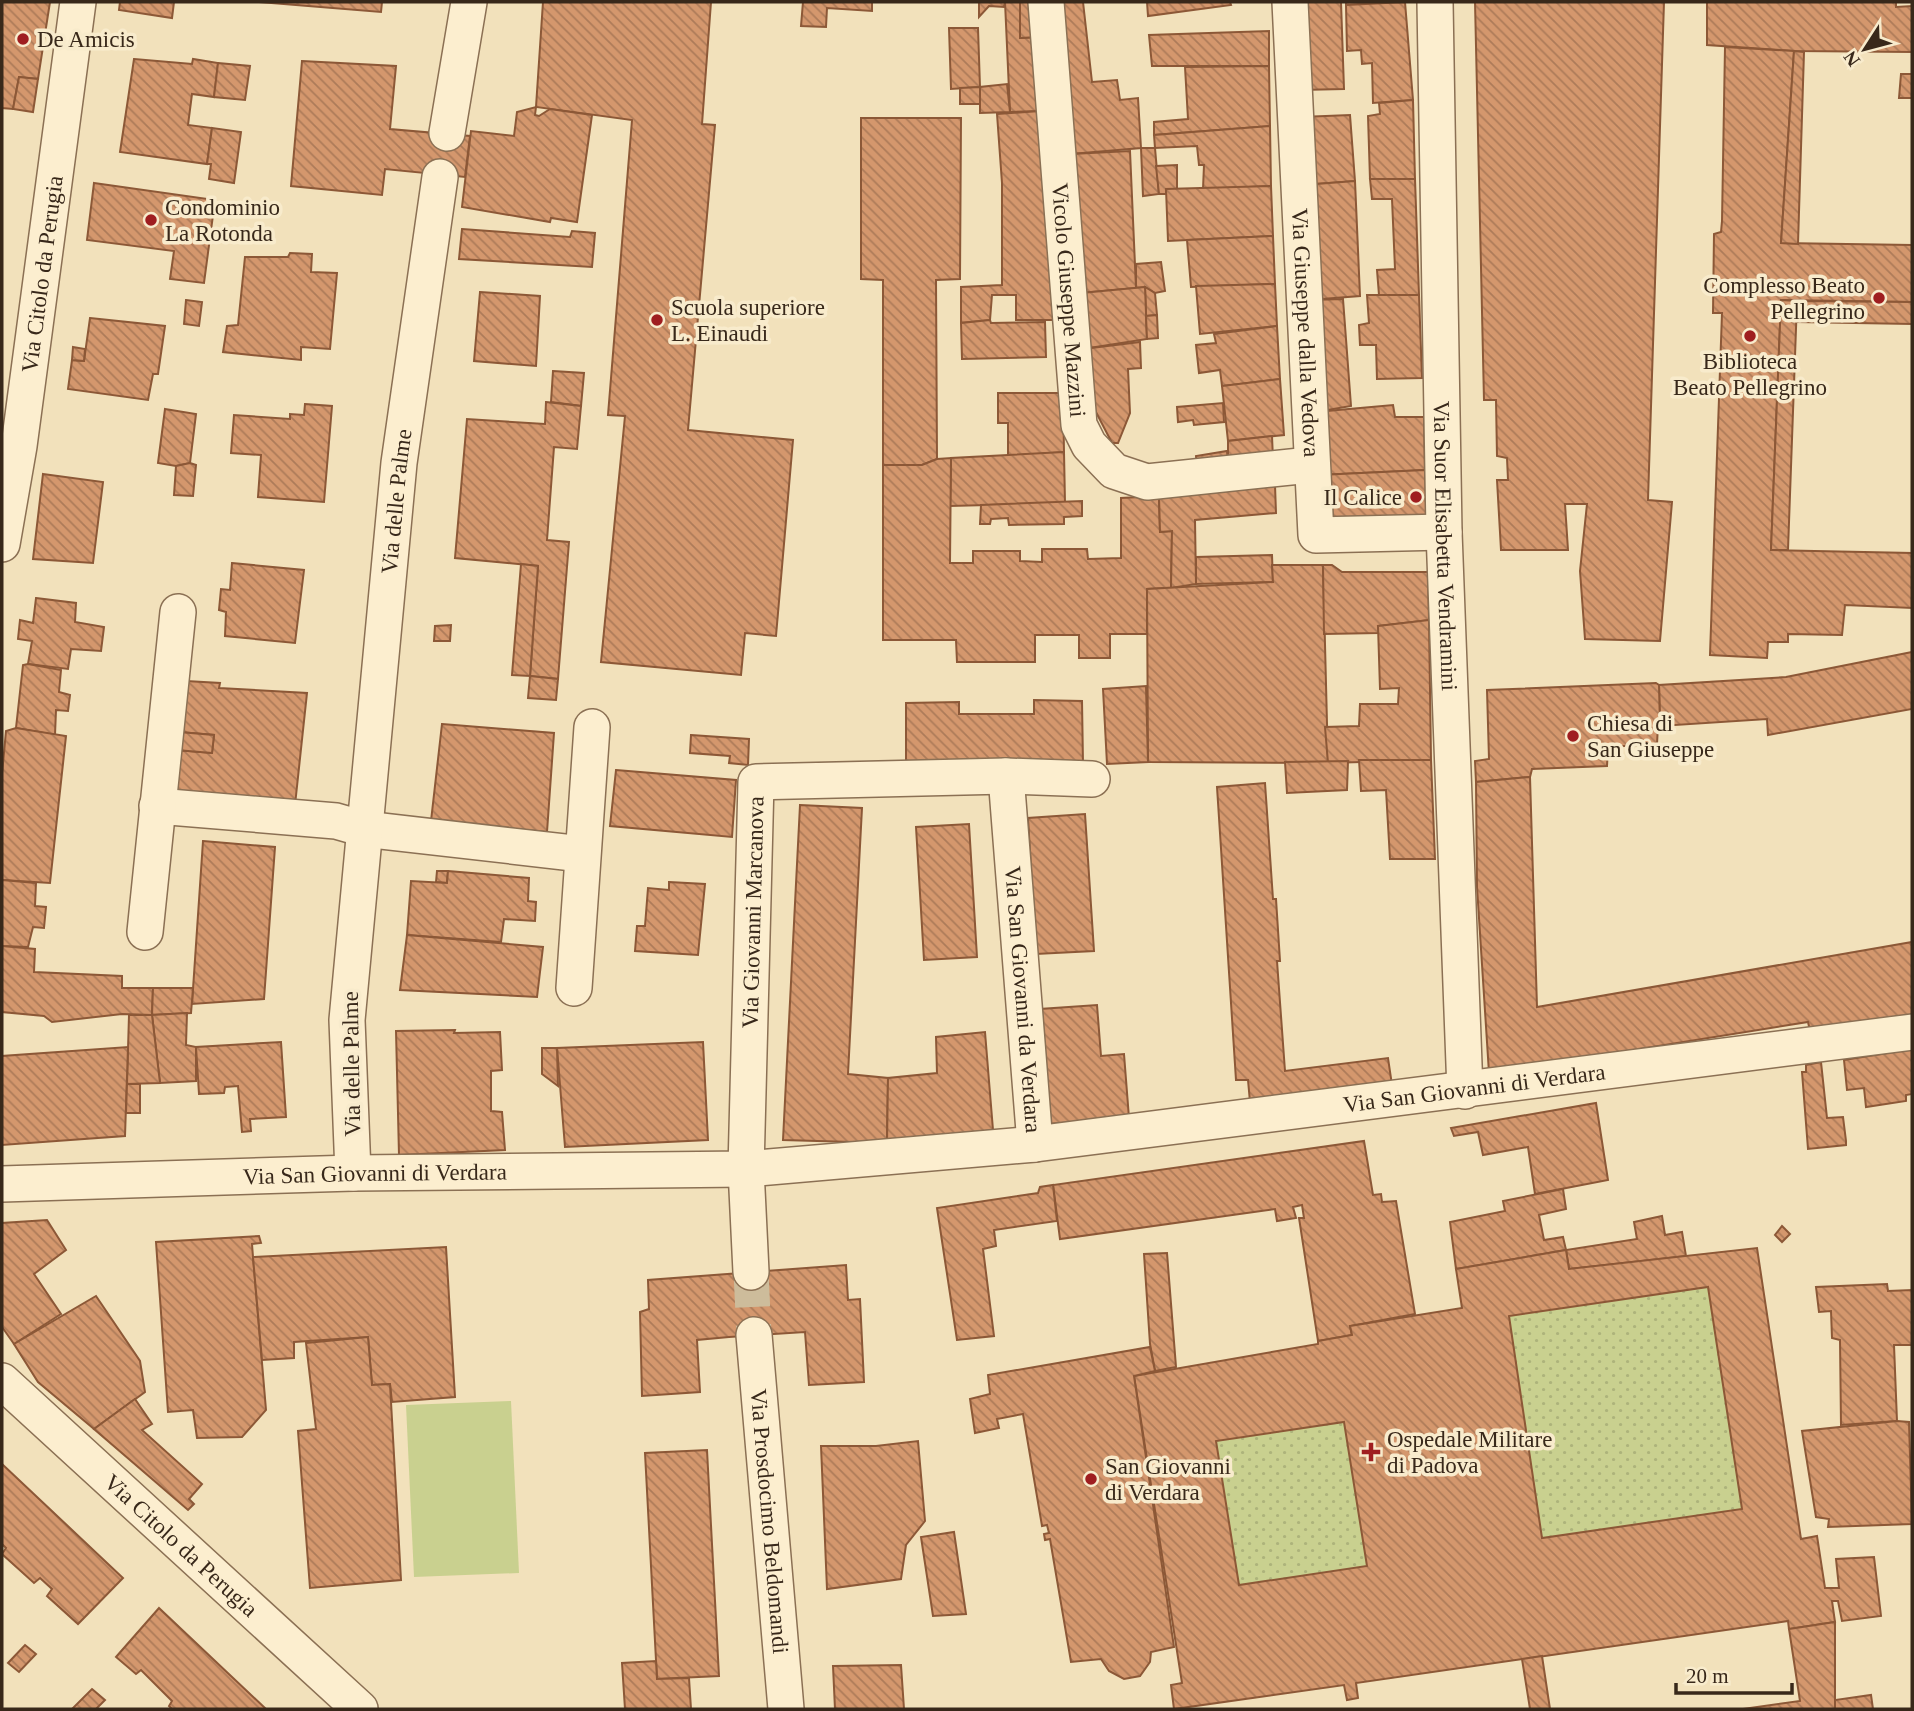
<svg xmlns="http://www.w3.org/2000/svg" width="1914" height="1711" font-family="Georgia,serif">
  <defs>
    <pattern id="grass-dots" width="8" height="8" patternUnits="userSpaceOnUse" patternTransform="scale(1.75)"><rect width="8" height="8" fill="#c9d08f"/><path d="M2 2h.1M6 6h.1" fill="none" stroke="#adb37b" stroke-width="1.8" stroke-linecap="round"/></pattern>
    <pattern id="building-back-hatch" width="6" height="6" patternUnits="userSpaceOnUse" patternTransform="scale(1.75)"><rect width="6" height="6" fill="#d4976d"/><path d="M-1 5l2 2M0 0l6 6M5-1l2 2" fill="none" stroke="#ad7b59"/></pattern>
  </defs>
  <rect width="100%" height="100%" fill="#f2e1bb"/>
  <g fill="url(#grass-dots)">
    <path d="M1708,1287L1742,1509L1542,1538L1509,1316Z"/>
    <path d="M1344,1422L1367,1566L1239,1585L1216,1441Z"/>
  </g>
  <path fill="#c9d08f" d="M511,1401L519,1573L414,1577L406,1405Z"/>
  <g fill="url(#building-back-hatch)" stroke="#8c5837" stroke-width="2" fill-rule="evenodd">
    <path d="M2,2H50L38,79L19,77L13,109L2,108Z"/>
    <path d="M120,2H174L172,18L119,10Z"/>
    <path d="M259,2H382L381,12Z"/>
    <path d="M543,2H711L702,124L715,125L688,430L793,440L776,636L745,633L741,675L601,662L625,416L608,415L632,120L536,107Z"/>
    <path d="M803,2H872V11L827,8L826,27L801,26Z"/>
    <path d="M979,2H1005L1004,7L989,6L979,17Z"/>
    <path d="M1005,2H1020V38L1039,37L1040,111L1010,112Z"/>
    <path d="M1020,2H1039V37L1020,38Z"/>
    <path d="M1054,2H1083L1092,82L1117,80L1120,100L1138,98L1141,148L1071,154Z"/>
    <path d="M1147,2H1230L1231,5L1148,16Z"/>
    <path d="M1297,2H1341L1344,89L1300,90Z"/>
    <path d="M1346,2H1399L1346,5Z"/>
    <path d="M1405,2L1413,100L1373,103L1372,63L1362,64L1361,50L1347,51L1346,5Z"/>
    <path d="M1475,2H1664L1648,500L1672,502L1660,641L1585,639L1580,571L1587,504H1565L1568,550H1501L1497,480H1508L1507,458L1497,456L1496,400H1484Z"/>
    <path d="M1707,2H1896V7L1912,6V52L1794,51L1707,45Z"/>
    <path d="M949,28H978L980,87L951,89Z"/>
    <path d="M1269,31V66H1152L1149,35Z"/>
    <path d="M1725,47L1794,51L1781,243L1912,245V302L1781,300L1771,550L1912,553V608L1845,605L1842,635L1788,634V642H1768L1767,658L1710,655L1722,313H1713L1714,234L1721,232L1722,221Z"/>
    <path d="M1794,51L1804,52L1798,244L1781,243Z"/>
    <path d="M134,59L192,64L193,59L218,63L214,97L192,94L188,125L212,128L207,164L120,152Z"/>
    <path d="M302,61L396,66L390,129L470,136L465,177L385,169L382,195L291,186Z"/>
    <path d="M218,63L250,66L245,100L214,97Z"/>
    <path d="M1269,66L1270,126L1154,135V122L1188,119L1185,67Z"/>
    <path d="M1901,74H1912V98H1899Z"/>
    <path d="M19,77L38,79L33,112L13,109Z"/>
    <path d="M1007,84L1010,112L980,113V87Z"/>
    <path d="M980,87V104H960V88Z"/>
    <path d="M1413,100L1415,179H1370L1368,116L1380,114L1379,103Z"/>
    <path d="M536,107L535,115L539,116L550,109L592,115L577,222L551,218L550,222L462,207L471,131L514,136L517,112Z"/>
    <path d="M1040,111L1059,320H1016V295H992L990,320L961,323V287L1002,285V183L997,114Z"/>
    <path d="M1350,115L1355,181L1303,185L1301,117Z"/>
    <path d="M861,118H961L960,279L936,280L937,459L922,465H883V280L861,279Z"/>
    <path d="M1270,126L1271,186L1203,189L1204,165H1199L1197,146L1155,148L1154,135Z"/>
    <path d="M212,128L241,132L234,183L209,179L211,164H207Z"/>
    <path d="M1141,148H1155L1159,194L1143,196Z"/>
    <path d="M1130,151L1136,288L1081,293L1071,154Z"/>
    <path d="M1177,165V189H1166V194H1159L1156,166Z"/>
    <path d="M1370,179H1415L1419,295H1379L1377,270L1395,269L1392,199H1372Z"/>
    <path d="M1355,181L1360,296L1309,300L1303,185Z"/>
    <path d="M94,183L215,200L204,283L170,279L174,251L87,240Z"/>
    <path d="M1271,186L1273,236L1168,241L1166,189Z"/>
    <path d="M462,229L570,237L572,231L595,233L592,267L459,259Z"/>
    <path d="M1273,236L1275,284L1191,287L1187,240Z"/>
    <path d="M290,253L312,254L311,272L337,273L330,349L301,347V360L223,352L227,326L238,325L245,257H288Z"/>
    <path d="M1161,262L1165,291L1155,293L1145,287L1136,288V264Z"/>
    <path d="M1275,284L1277,326L1200,334L1196,286Z"/>
    <path d="M1145,287L1155,293L1157,315L1146,316Z"/>
    <path d="M1145,287L1147,339L1083,349L1081,293Z"/>
    <path d="M480,292L540,296L536,366L474,361Z"/>
    <path d="M1367,295H1419L1422,378L1377,379L1376,345H1360L1359,325L1369,323Z"/>
    <path d="M1343,299L1351,406L1316,412L1309,300Z"/>
    <path d="M186,300L202,302L199,326L184,324Z"/>
    <path d="M1781,300L1797,301L1788,550H1771Z"/>
    <path d="M1797,301L1912,302V324L1797,322Z"/>
    <path d="M1157,315L1158,338L1147,339L1146,316Z"/>
    <path d="M90,318L165,326L158,374H153L148,400L68,389L72,360L84,361Z"/>
    <path d="M990,320L991,323L1045,322L1046,357L962,359L961,323Z"/>
    <path d="M1277,326L1280,379L1222,386L1220,370L1199,373L1196,345L1216,343L1214,334Z"/>
    <path d="M1140,342L1141,368L1128,369L1130,413L1118,443H1112L1085,391L1083,349Z"/>
    <path d="M73,347L85,349L84,361L72,360Z"/>
    <path d="M553,371L584,373L581,406L551,402Z"/>
    <path d="M1280,379L1284,435L1228,441L1222,386Z"/>
    <path d="M998,393H1063L1064,452L1008,456V423H998Z"/>
    <path d="M546,402L581,406L577,449L554,447L547,540L569,542L558,679L530,676L538,566L455,558L467,419L545,424Z"/>
    <path d="M1223,403L1224,422L1194,425L1193,420L1178,422L1177,407Z"/>
    <path d="M305,404L332,406L324,502L258,497L261,455L231,453L234,415L290,419V414L304,415Z"/>
    <path d="M1393,405L1395,417H1424L1425,470L1319,475L1316,412Z"/>
    <path d="M165,409L196,414L190,463L176,466L158,463Z"/>
    <path d="M1272,436L1273,459L1228,464V441Z"/>
    <path d="M1227,451L1228,464L1197,468L1196,456Z"/>
    <path d="M1064,452L1065,503L950,506L951,458Z"/>
    <path d="M951,458L950,563H973V551H1020V561L1042,562V549H1087L1088,559L1121,558V498L1159,496L1160,532L1172,531L1171,588L1147,589V634H1110V658H1079V635H1035V662H957L956,640H883V465H922L937,459Z"/>
    <path d="M190,463L196,465L193,496L174,495L176,466Z"/>
    <path d="M1425,470L1427,520L1321,519L1319,475Z"/>
    <path d="M43,474L103,482L93,563L33,559Z"/>
    <path d="M1275,485L1276,513L1195,520L1196,584L1171,588L1172,531L1160,532L1159,496Z"/>
    <path d="M1082,501V516L1064,517V524L1009,525L1008,518L991,519L990,524H980L981,505Z"/>
    <path d="M1272,555L1273,582L1196,584V557Z"/>
    <path d="M232,563L304,570L295,643L225,636L226,612L219,610L221,589L230,590Z"/>
    <path d="M521,564L538,566L530,676L512,675Z"/>
    <path d="M1272,565H1323L1328,763L1148,762L1147,589L1273,582Z"/>
    <path d="M1323,565H1332L1342,572H1428L1429,620L1378,626L1379,633L1324,634Z"/>
    <path d="M36,598L76,603L75,622L104,627L101,651L71,649L68,669L28,664L32,641L18,639L20,620L33,623Z"/>
    <path d="M1429,620L1431,760L1328,763L1325,727L1359,726L1360,704H1398L1399,688L1380,689L1378,626Z"/>
    <path d="M451,625L450,641H434L435,626Z"/>
    <path d="M1912,652V709L1768,735L1767,719L1660,726L1659,685L1786,677Z"/>
    <path d="M28,664L61,670L59,692L70,695L68,711L56,710L55,735L16,728L23,665Z"/>
    <path d="M530,676L558,679L556,700L528,698Z"/>
    <path d="M186,681L220,683L219,688L307,693L295,805L172,794L176,750L212,753L214,735L179,732Z"/>
    <path d="M1656,683L1659,685L1660,726L1658,725L1657,744L1608,747L1607,766L1532,769L1530,777L1476,782L1475,761L1489,759L1487,690Z"/>
    <path d="M1146,686L1148,762L1107,764L1103,689Z"/>
    <path d="M1034,700L1082,701L1083,764L906,763V703L959,702V714H1034Z"/>
    <path d="M442,724L554,733L547,832L431,821Z"/>
    <path d="M16,728L66,736L50,883L2,880V774L6,731Z"/>
    <path d="M179,732L214,735L212,753L176,750Z"/>
    <path d="M691,735L749,739L748,765L729,763L730,756L690,753Z"/>
    <path d="M1359,760H1431L1435,859H1390L1386,790L1361,791Z"/>
    <path d="M1348,761L1347,790L1287,793L1285,762Z"/>
    <path d="M616,770L736,780L732,837L610,826Z"/>
    <path d="M1530,777L1537,1007L1912,942V1018L1810,1031L1808,1022L1489,1073L1477,887L1476,782Z"/>
    <path d="M1265,783L1273,899H1276L1280,961H1277L1285,1071L1388,1058L1392,1085L1250,1102L1248,1080H1236L1217,787Z"/>
    <path d="M800,805L862,808L848,1074L888,1078L887,1143L783,1140Z"/>
    <path d="M1085,814L1094,951L1036,954L1028,818Z"/>
    <path d="M969,824L977,957L924,960L916,827Z"/>
    <path d="M203,841L275,847L264,999L192,1004Z"/>
    <path d="M437,871H448L447,883L436,882Z"/>
    <path d="M448,871L529,878L528,901L536,902L535,921L504,919L501,942L407,935L411,881L447,883Z"/>
    <path d="M2,880L36,883L35,906L46,907L44,928L33,927L28,947L2,946Z"/>
    <path d="M669,882L705,884L698,955L635,951L637,926H645L648,888L669,890Z"/>
    <path d="M407,935L543,947L537,997L400,990Z"/>
    <path d="M2,946L35,949L34,972L122,976V988H153L152,1015L122,1014L52,1022L44,1016L2,1012Z"/>
    <path d="M153,988H193L191,1013L152,1015Z"/>
    <path d="M1097,1005L1101,1056L1124,1054L1129,1118L1047,1124L1040,1009Z"/>
    <path d="M187,1013L186,1045L196,1047V1081L160,1083L152,1015Z"/>
    <path d="M129,1015H152L160,1083L127,1084Z"/>
    <path d="M455,1030L454,1033L500,1032L502,1070L491,1071V1111L502,1112L505,1150L399,1155L396,1031Z"/>
    <path d="M985,1032L993,1130L887,1143L888,1078L937,1073L936,1037Z"/>
    <path d="M281,1042L286,1117L250,1119L251,1131L242,1132L238,1086L225,1087L224,1093L199,1094L196,1047Z"/>
    <path d="M703,1042L708,1140L565,1147L557,1048Z"/>
    <path d="M128,1047L125,1136L2,1145V1056Z"/>
    <path d="M542,1048H557L558,1086L542,1074Z"/>
    <path d="M1912,1049V1094L1906,1095V1101L1866,1107L1864,1088L1847,1090L1844,1060Z"/>
    <path d="M1821,1062L1827,1118L1843,1117L1846,1141V1145L1808,1149L1802,1072H1806V1065Z"/>
    <path d="M127,1084H140V1113H126Z"/>
    <path d="M1596,1103L1608,1180L1535,1194L1528,1147L1483,1155L1478,1132L1454,1136L1451,1128Z"/>
    <path d="M1364,1141L1373,1195L1381,1194L1382,1202L1396,1201L1415,1314L1350,1326L1352,1335L1318,1341L1299,1218H1304L1302,1205L1293,1207L1296,1218L1277,1221L1275,1209L1060,1239L1053,1185Z"/>
    <path d="M1053,1185L1057,1221L994,1230L996,1246L983,1249L994,1336L957,1340L937,1208L1038,1193L1040,1187Z"/>
    <path d="M1563,1189L1566,1209L1539,1215L1544,1240L1563,1237L1566,1250L1456,1269L1450,1222L1505,1211L1503,1201Z"/>
    <path d="M1662,1216L1665,1235L1682,1232L1686,1256L1569,1269L1566,1250L1637,1239L1634,1222Z"/>
    <path d="M47,1220L66,1250L34,1274L61,1314L14,1344L2,1327V1223Z"/>
    <path d="M1782,1226L1790,1234L1782,1242L1775,1235Z"/>
    <path d="M259,1236L261,1243L252,1244L253,1257L266,1410L242,1437L197,1438L193,1410L168,1412L156,1242Z"/>
    <path d="M446,1247L455,1397L392,1402L390,1384L372,1385L368,1337L294,1342V1358L262,1360L253,1257Z"/>
    <path d="M1757,1248L1801,1539L1817,1536L1825,1588H1839L1836,1559L1874,1557L1881,1616L1842,1621L1838,1601H1832L1835,1622L1789,1629L1788,1621L1356,1683L1358,1698L1347,1700L1344,1685L1174,1709L1171,1685L1182,1683L1134,1376L1318,1344V1341L1352,1335L1350,1326L1462,1308L1456,1269L1566,1250L1569,1269ZM1708,1287L1742,1509L1542,1538L1509,1316ZM1344,1422L1367,1566L1239,1585L1216,1441Z"/>
    <path d="M1167,1253L1176,1367L1155,1371L1150,1344L1144,1254Z"/>
    <path d="M846,1265L848,1300L860,1299L864,1382L809,1385L805,1332L729,1337L697,1340L700,1392L642,1396L640,1312L649,1309L648,1280Z"/>
    <path d="M1887,1284L1888,1291L1912,1290V1345H1894L1897,1421L1841,1425L1840,1340L1832,1338L1831,1311L1819,1312L1816,1287Z"/>
    <path d="M96,1296L140,1361L145,1392L94,1429L38,1382L14,1344Z"/>
    <path d="M368,1337L372,1385L390,1384L401,1580L310,1588L298,1431L316,1429L306,1343Z"/>
    <path d="M1150,1347L1155,1371L1134,1376L1174,1647L1151,1652L1150,1662L1140,1676L1124,1679L1109,1671L1101,1659L1071,1662L1050,1539L1045,1540L1044,1534L1049,1533L1047,1525L1042,1526L1023,1414L997,1419L999,1428L975,1433L970,1399L990,1394L988,1375Z"/>
    <path d="M135,1399L152,1424L142,1430L202,1484L189,1499L194,1504L188,1510L94,1429Z"/>
    <path d="M1897,1421L1909,1422L1912,1524L1828,1527L1829,1519L1816,1517L1802,1431Z"/>
    <path d="M918,1441L925,1521L906,1545L901,1579L827,1589L821,1446H876Z"/>
    <path d="M707,1450L719,1676L657,1679L645,1453Z"/>
    <path d="M2,1464L123,1578L78,1624L47,1596L52,1589L40,1578L34,1583L2,1554L6,1548L2,1544Z"/>
    <path d="M954,1532L966,1614L933,1616L921,1537Z"/>
    <path d="M159,1608L266,1709H172L169,1706L172,1701L141,1670L136,1674L116,1657Z"/>
    <path d="M1835,1622V1709H1743L1800,1701L1789,1629Z"/>
    <path d="M25,1645L36,1654L19,1672L8,1663Z"/>
    <path d="M1542,1656L1550,1709H1530L1522,1659Z"/>
    <path d="M656,1661L657,1679L689,1678L691,1709H625L622,1663Z"/>
    <path d="M901,1665L904,1709H835L833,1666Z"/>
    <path d="M92,1689L105,1700L96,1709H72Z"/>
    <path d="M1871,1695L1873,1709H1835V1700Z"/>
  </g>
  <g fill="none" stroke-linecap="round" stroke-linejoin="round">
    <path stroke="#cdbc9b" stroke-width="35" stroke-dasharray="35 18" stroke-linecap="butt" d="M751,1272L754,1335"/>
    <defs>
      <g id="minor">
        <path id="s1" d="M1046,2L1079,425L1089,445L1114,471L1147,482L1310,465"/>
        <path id="s2" d="M1290,2L1316,535L1444,532"/>
        <path id="s3" d="M1435,2L1444,532L1465,1091"/>
        <path d="M447,133L469,2"/>
        <path id="s4" d="M2,544L19,446L78,2"/>
        <path id="s5" d="M1006,776L1035,1144"/>
        <path d="M157,806L336,821L364,829L582,854"/>
        <path d="M145,932L178,612"/>
        <path d="M574,988L592,727"/>
        <path id="s6" d="M353,1173L347,1020L399,463L440,177"/>
        <path id="s7" d="M2,1184L353,1173L746,1169L1035,1144L1912,1032"/>
        <path id="s8" d="M751,1272L746,1169L756,782L1006,776L1092,779"/>
        <path id="s9" d="M754,1335L786,1709"/>
        <path id="s10" d="M2,1381L360,1709"/>
      </g>
    </defs>
    <use href="#minor" stroke="#8b7054" stroke-width="38"/>
    <use href="#minor" stroke="#fceecf" stroke-width="35"/>
  </g>
  <g fill="#9f1e20" stroke="#f8ebcc" stroke-width="2.5">
    <circle cx="23" cy="39" r="7"/>
    <circle cx="151" cy="220" r="7"/>
    <circle cx="1879" cy="298" r="7"/>
    <circle cx="657" cy="320" r="7"/>
    <circle cx="1750" cy="336" r="7"/>
    <circle cx="1416" cy="497" r="7"/>
    <circle cx="1573" cy="736" r="7"/>
    <path d="M1367.5 1441.5h7v7h7v7h-7v7h-7v-7h-7v-7h7z"/>
    <circle cx="1091" cy="1479" r="7"/>
  </g>
  <g text-anchor="middle" stroke-width="7" stroke-linejoin="round" paint-order="stroke">
    <g font-size="23" fill="#38281a" stroke="#f8ebcc" text-anchor="start">
      <text x="37" y="47">De Amicis</text>
      <text x="165" y="215">Condominio<tspan x="165" dy="26">La Rotonda</tspan></text>
      <text x="1865" y="293" text-anchor="end">Complesso Beato<tspan x="1865" dy="26">Pellegrino</tspan></text>
      <text x="671" y="315">Scuola superiore<tspan x="671" dy="26">L. Einaudi</tspan></text>
      <text x="1750" y="369" text-anchor="middle">Biblioteca<tspan x="1750" dy="26">Beato Pellegrino</tspan></text>
      <text x="1402" y="505" text-anchor="end">Il Calice</text>
      <text x="1587" y="731">Chiesa di<tspan x="1587" dy="26">San Giuseppe</tspan></text>
      <text x="1387" y="1447">Ospedale Militare<tspan x="1387" dy="26">di Padova</tspan></text>
      <text x="1105" y="1474">San Giovanni<tspan x="1105" dy="26">di Verdara</tspan></text>
    </g>
    <g font-size="23" fill="#38281a" stroke="#f8ebcc">
      <text dy="8" stroke="none"><textPath href="#s4" startOffset="273">Via Citolo da Perugia</textPath></text>
      <text dy="8" stroke="none"><textPath href="#s1" startOffset="299">Vicolo Giuseppe Mazzini</textPath></text>
      <text dy="8" stroke="none"><textPath href="#s2" startOffset="331">Via Giuseppe dalla Vedova</textPath></text>
      <text dy="8" stroke="none"><textPath href="#s6" startOffset="674">Via delle Palme</textPath></text>
      <text dy="8" stroke="none"><textPath href="#s3" startOffset="544">Via Suor Elisabetta Vendramini</textPath></text>
      <text dy="8" stroke="none"><textPath href="#s8" startOffset="360">Via Giovanni Marcanova</textPath></text>
      <text dy="8" stroke="none"><textPath href="#s5" startOffset="224">Via San Giovanni da Verdara</textPath></text>
      <text transform="translate(351 1064) rotate(-91)" y="8">Via delle Palme</text>
      <text dy="8" stroke="none"><textPath href="#s7" startOffset="1477">Via San Giovanni di Verdara</textPath></text>
      <text dy="8" stroke="none"><textPath href="#s7" startOffset="373">Via San Giovanni di Verdara</textPath></text>
      <text dy="8" stroke="none"><textPath href="#s9" startOffset="187">Via Prosdocimo Beldomandi</textPath></text>
      <text dy="8" stroke="none"><textPath href="#s10" startOffset="243">Via Citolo da Perugia</textPath></text>
    </g>
  </g>
  <rect width="1914" height="1711" fill="none" stroke="#38281a" stroke-width="7"/>
  <g transform="translate(1865 49) rotate(234)" stroke="#f8ebcc" stroke-width="5" paint-order="stroke">
  <path d="M0-5L12 26L0 18L-12 26Z" fill="#38281a"/>
  <text y="-10" font-size="19" font-weight="bold" text-anchor="middle" fill="#38281a">N</text>
  </g>
  <path d="M1676 1683v10h116v-10" fill="none" stroke="#38281a" stroke-width="3.5"/>
  <text x="1686" y="1683" font-size="21" fill="#38281a" stroke="#f8ebcc" stroke-width="5" paint-order="stroke">20 m</text>
</svg>
